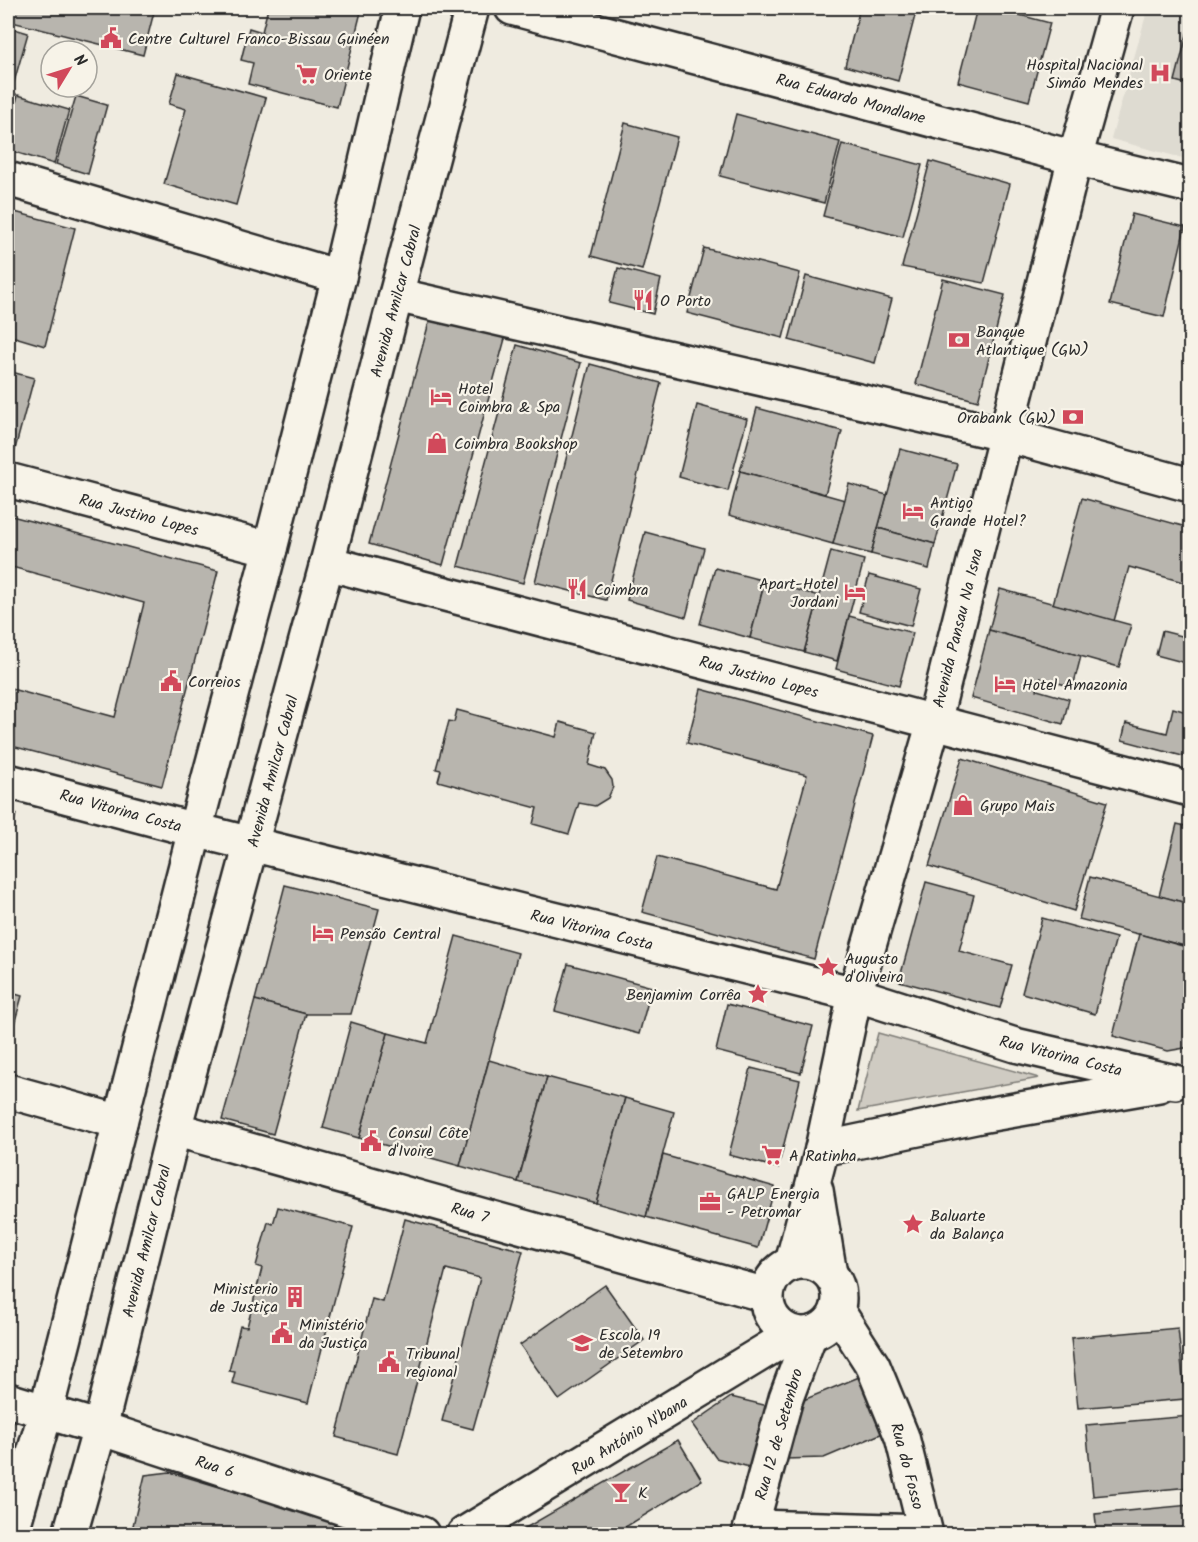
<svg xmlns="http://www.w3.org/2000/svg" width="1198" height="1542" font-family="Kalam,sans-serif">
  <rect width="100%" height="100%" fill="#efebe0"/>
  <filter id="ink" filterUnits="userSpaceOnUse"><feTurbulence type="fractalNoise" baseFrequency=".0167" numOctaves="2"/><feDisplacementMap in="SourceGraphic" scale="12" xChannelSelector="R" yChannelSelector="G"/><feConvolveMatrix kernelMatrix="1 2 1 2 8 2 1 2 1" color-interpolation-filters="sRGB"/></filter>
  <g filter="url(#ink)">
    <path fill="#dedbd1" d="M1148,8H1190V160L1111,139Z"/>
    <path fill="#cfcbc2" stroke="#7d7b76" stroke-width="1.5" d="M878,1033L1039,1078L858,1111Z"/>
    <g fill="#b8b5ae" stroke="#2b2b2b" stroke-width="1.5">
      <path d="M8,8H155L143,55L8,21Z"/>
      <path d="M268,8H362L337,107L248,84L253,63L241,60L249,28L262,32Z"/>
      <path d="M860,8H917L898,81L845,66Z"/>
      <path d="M977,8H993L1050,23L1029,101L958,82Z"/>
      <path d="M1190,23V85L1175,81Z"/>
      <path d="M8,27L28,33L14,82L8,80Z"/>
      <path d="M178,73L266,98L236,205L164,184L186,109L169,104Z"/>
      <path d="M8,92L16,94L8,124Z"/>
      <path d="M18,95L69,110L54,164L8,150V131Z"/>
      <path d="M76,96L107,105L88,174L56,164Z"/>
      <path d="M736,114L840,142L824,203L720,176Z"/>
      <path d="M625,123L677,137L642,270L591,256Z"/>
      <path d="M842,144L922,165L903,237L823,216Z"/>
      <path d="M930,161L1010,184L984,283L902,267Z"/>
      <path d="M11,211L75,228L45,346L8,335V224Z"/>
      <path d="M1132,214L1185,227L1164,317L1110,304Z"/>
      <path d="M704,248L800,273L783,338L687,313Z"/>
      <path d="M618,268L661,279L653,314L609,303Z"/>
      <path d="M806,276L892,299L875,363L789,340Z"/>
      <path d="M943,279L1005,295L978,401L916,384Z"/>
      <path d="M431,315L506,335L443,565L369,544Z"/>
      <path d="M517,345L581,363L523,583L458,566Z"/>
      <path d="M590,364L661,383L606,600L535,582Z"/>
      <path d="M8,371L34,378L14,453L8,451Z"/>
      <path d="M697,405L747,419L728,491L679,477Z"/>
      <path d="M757,408L842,431L825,494L740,471Z"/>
      <path d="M900,449L957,464L935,544L878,528Z"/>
      <path d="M740,471L845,500L833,544L729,515Z"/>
      <path d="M849,484L887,495L871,554L833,544Z"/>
      <path d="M1082,498L1190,528V584L1129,567L1114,621L1053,604Z"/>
      <path d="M8,515L218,571L162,786L8,745V688L115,717L144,603L8,566Z"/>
      <path d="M878,528L935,544L929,569L871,554Z"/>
      <path d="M645,532L704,548L686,617L627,600Z"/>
      <path d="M831,551L864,560L837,661L804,652Z"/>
      <path d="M715,568L765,581L750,638L700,624Z"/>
      <path d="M869,575L921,589L911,626L859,612Z"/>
      <path d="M765,581L819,596L804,652L750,638Z"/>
      <path d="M1000,589L1131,625L1119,667L989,630Z"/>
      <path d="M849,616L913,633L899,686L836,669Z"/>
      <path d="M989,630L1081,656L1073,687L1040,678L1037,690L1069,699L1063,724L971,698Z"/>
      <path d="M1162,631L1190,638V664L1156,655Z"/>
      <path d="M701,689L873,736L814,959L642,912L657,857L776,889L807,775L687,743Z"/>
      <path d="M1173,708L1190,713V758L1122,740L1126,723L1167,733Z"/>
      <path d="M457,710L556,737L560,722L596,732L589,765L605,770L612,780L613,787L608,798L595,806L579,803L569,834L533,824L537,808L438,781L441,770L436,769L449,721L454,722Z"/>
      <path d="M962,758L1107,802L1074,911L929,866Z"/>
      <path d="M8,812L16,814L8,844Z"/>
      <path d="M1177,824L1190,827V904L1159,896Z"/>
      <path d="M1090,877L1190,904V939L1189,947L1079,919Z"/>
      <path d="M926,882L974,895L959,951L1012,965L1000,1008L899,981Z"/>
      <path d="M285,885L379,909L351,1014H306L255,1000Z"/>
      <path d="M1042,918L1116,938L1095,1014L1022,993Z"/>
      <path d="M1139,934L1190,948V1047L1168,1051L1113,1036Z"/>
      <path d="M456,936L518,953L460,1166L359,1138L388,1033L427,1043Z"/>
      <path d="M568,964L652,987L639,1034L555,1011Z"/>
      <path d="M8,992L22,996L8,1046Z"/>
      <path d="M255,1000L306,1014L273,1134L222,1120Z"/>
      <path d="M727,1004L813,1026L801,1073L716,1051Z"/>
      <path d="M351,1022L388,1033L359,1138L323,1128Z"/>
      <path d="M489,1060L547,1077L518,1182L460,1166Z"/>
      <path d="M751,1068L800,1080L778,1168L729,1155Z"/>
      <path d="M547,1077L625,1098L596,1203L518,1182Z"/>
      <path d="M625,1098L674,1112L646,1217L596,1203Z"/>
      <path d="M663,1155L775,1187L758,1248L646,1217Z"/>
      <path d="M278,1207L353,1227L308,1403L232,1383L235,1372L229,1371L240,1326L247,1327L262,1268L256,1266L268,1222L273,1224Z"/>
      <path d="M405,1219L523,1251L473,1429L442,1421L480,1278L446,1269L398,1454L336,1437L372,1299L383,1302Z"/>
      <path d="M605,1285L644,1340L559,1400L520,1345Z"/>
      <path d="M1178,1328L1185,1399L1078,1408L1071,1338Z"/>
      <path d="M859,1377L883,1433L824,1458L785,1459L801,1401Z"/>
      <path d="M731,1397L768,1406L753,1468L716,1458L692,1424Z"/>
      <path d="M1190,1416V1487L1093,1496L1086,1425Z"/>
      <path d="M678,1440L702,1480L614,1534H515Z"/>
      <path d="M170,1472L328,1520L343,1529V1534H131L145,1475Z"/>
      <path d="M1190,1505V1534H1097L1095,1514Z"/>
    </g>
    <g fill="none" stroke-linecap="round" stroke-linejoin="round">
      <defs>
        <g id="minor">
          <path d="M512,8L1075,158L1190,186"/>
          <path d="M8,179L339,277"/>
          <path d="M396,295L1007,435L1190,485"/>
          <path d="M8,480L270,549"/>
          <path d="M327,563L1190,789"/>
          <path d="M8,781L195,830L855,994L1015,1045L1175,1082"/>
          <path d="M8,1091L120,1122"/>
          <path d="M174,1129L766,1295"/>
          <path d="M822,1149L980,1116L1159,1085"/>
          <path d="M816,1190L830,1274"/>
          <circle cx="803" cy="1298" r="36"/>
          <path d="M792,1263L822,1149L855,994L934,722L1075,158L1117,8"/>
          <path d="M837,1310L873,1366L902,1437L926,1534"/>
          <path d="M8,1400L100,1428L422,1534"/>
          <path d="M752,1527L925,1532"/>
          <path d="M11,1534L46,1411L195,830L270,549L339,277L402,8"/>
          <path d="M70,1534L100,1428L174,1129L327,563L396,295L472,8"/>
          <path d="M464,1534L793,1334"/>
          <path d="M749,1534L786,1398L810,1334"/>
        </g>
      </defs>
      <use href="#minor" stroke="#2b2b2b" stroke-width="38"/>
      <use href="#minor" stroke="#f7f3e8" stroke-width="33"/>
    </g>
  </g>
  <defs>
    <symbol id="civic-bare" viewBox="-9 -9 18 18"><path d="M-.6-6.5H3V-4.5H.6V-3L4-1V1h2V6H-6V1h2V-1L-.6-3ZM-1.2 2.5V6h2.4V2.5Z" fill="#d1495b" stroke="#f7f3e8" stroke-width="2.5" paint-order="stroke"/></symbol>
    <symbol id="hospital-bare" viewBox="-9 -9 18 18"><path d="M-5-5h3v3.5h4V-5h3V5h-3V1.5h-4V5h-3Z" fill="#d1495b" stroke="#f7f3e8" stroke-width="2.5" paint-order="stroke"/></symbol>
    <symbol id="supermarket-bare" viewBox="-9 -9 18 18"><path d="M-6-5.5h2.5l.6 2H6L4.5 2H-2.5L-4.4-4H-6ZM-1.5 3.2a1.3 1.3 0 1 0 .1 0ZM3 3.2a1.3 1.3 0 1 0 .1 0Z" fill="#d1495b" stroke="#f7f3e8" stroke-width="2.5" paint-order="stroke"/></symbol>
    <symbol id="restaurant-bare" viewBox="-9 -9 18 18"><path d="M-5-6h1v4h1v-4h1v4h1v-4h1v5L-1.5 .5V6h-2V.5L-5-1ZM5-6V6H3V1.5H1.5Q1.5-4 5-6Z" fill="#d1495b" stroke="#f7f3e8" stroke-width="2.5" paint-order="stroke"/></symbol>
    <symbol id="bank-bare" viewBox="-9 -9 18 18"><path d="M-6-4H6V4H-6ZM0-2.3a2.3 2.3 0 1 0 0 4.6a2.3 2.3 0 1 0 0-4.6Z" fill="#d1495b" stroke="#f7f3e8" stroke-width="2.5" paint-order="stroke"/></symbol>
    <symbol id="hotel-bare" viewBox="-9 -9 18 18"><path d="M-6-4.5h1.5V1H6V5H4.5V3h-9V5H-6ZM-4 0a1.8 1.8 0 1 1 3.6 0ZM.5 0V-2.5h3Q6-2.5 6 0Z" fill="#d1495b" stroke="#f7f3e8" stroke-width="2.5" paint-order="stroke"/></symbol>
    <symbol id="shop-bare" viewBox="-9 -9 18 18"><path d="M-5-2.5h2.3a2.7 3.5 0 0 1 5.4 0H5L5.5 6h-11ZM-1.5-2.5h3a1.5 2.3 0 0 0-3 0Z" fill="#d1495b" stroke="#f7f3e8" stroke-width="2.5" paint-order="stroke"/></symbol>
    <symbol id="sight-bare" viewBox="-9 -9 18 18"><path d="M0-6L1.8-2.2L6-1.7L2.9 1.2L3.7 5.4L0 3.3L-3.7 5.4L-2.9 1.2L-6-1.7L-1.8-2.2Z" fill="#d1495b" stroke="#f7f3e8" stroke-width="2.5" paint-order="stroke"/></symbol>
    <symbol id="office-bare" viewBox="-9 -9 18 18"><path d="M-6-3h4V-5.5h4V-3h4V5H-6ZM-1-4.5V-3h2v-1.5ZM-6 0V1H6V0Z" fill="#d1495b" stroke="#f7f3e8" stroke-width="2.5" paint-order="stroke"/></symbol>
    <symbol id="building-bare" viewBox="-9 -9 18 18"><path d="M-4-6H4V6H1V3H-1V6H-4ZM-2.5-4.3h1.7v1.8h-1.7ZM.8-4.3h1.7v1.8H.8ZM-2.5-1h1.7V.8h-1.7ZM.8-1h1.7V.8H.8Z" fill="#d1495b" stroke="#f7f3e8" stroke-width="2.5" paint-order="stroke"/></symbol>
    <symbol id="school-bare" viewBox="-9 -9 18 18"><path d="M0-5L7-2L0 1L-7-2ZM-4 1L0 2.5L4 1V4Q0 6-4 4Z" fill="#d1495b" stroke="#f7f3e8" stroke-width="2.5" paint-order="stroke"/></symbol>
    <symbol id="bar-bare" viewBox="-9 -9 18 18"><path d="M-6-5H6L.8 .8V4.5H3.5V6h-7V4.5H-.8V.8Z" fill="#d1495b" stroke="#f7f3e8" stroke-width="2.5" paint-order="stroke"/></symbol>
  </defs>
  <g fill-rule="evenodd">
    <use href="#civic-bare" x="96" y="23" width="30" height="30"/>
    <use href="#hospital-bare" x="1145" y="58" width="30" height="30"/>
    <use href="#supermarket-bare" x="292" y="59" width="30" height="30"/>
    <use href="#restaurant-bare" x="628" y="285" width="30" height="30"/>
    <use href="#bank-bare" x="944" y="325" width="30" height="30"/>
    <use href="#hotel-bare" x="426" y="382" width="30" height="30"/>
    <use href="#bank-bare" x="1058" y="402" width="30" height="30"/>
    <use href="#shop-bare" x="422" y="428" width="30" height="30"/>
    <use href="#hotel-bare" x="898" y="496" width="30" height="30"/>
    <use href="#restaurant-bare" x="562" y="574" width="30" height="30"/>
    <use href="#hotel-bare" x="840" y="577" width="30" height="30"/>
    <use href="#civic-bare" x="156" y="666" width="30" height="30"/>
    <use href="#hotel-bare" x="990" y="669" width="30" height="30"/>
    <use href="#shop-bare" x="948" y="790" width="30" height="30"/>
    <use href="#hotel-bare" x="308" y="918" width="30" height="30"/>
    <use href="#sight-bare" x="813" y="952" width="30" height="30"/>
    <use href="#sight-bare" x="743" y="979" width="30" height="30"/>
    <use href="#civic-bare" x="356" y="1126" width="30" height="30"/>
    <use href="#supermarket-bare" x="757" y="1140" width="30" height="30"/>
    <use href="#office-bare" x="695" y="1187" width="30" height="30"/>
    <use href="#sight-bare" x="898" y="1209" width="30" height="30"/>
    <use href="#building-bare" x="280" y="1282" width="30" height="30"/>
    <use href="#civic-bare" x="267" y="1318" width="30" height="30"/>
    <use href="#school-bare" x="567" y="1328" width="30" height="30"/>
    <use href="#civic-bare" x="374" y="1347" width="30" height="30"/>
    <use href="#bar-bare" x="606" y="1477" width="30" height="30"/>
  </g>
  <g text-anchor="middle" stroke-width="4.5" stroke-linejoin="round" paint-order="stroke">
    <g font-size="16" fill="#2b2b2b" stroke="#f7f3e8" text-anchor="start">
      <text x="128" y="44">Centre Culturel Franco-Bissau Guinéen</text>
      <text x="1143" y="70" text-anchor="end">Hospital Nacional<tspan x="1143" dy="18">Simão Mendes</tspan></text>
      <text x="324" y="80">Oriente</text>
      <text x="660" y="306">O Porto</text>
      <text x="976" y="337">Banque<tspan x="976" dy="18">Atlantique (GW)</tspan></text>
      <text x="458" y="394">Hotel<tspan x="458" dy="18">Coimbra &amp; Spa</tspan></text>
      <text x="1056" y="423" text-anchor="end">Orabank (GW)</text>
      <text x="454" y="449">Coimbra Bookshop</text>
      <text x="930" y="508">Antigo<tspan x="930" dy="18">Grande Hotel?</tspan></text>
      <text x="838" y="589" text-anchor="end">Apart-Hotel<tspan x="838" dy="18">Jordani</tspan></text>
      <text x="594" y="595">Coimbra</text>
      <text x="188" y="687">Correios</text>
      <text x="1022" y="690">Hotel Amazonia</text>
      <text x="980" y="811">Grupo Mais</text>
      <text x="340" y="939">Pensão Central</text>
      <text x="845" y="964">Augusto<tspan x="845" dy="18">d'Oliveira</tspan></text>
      <text x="741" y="1000" text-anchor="end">Benjamim Corrêa</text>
      <text x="388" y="1138">Consul Côte<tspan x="388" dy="18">d'Ivoire</tspan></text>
      <text x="789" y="1161">A Ratinha</text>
      <text x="727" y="1199">GALP Energia<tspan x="727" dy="18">- Petromar</tspan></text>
      <text x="930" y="1221">Baluarte<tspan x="930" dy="18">da Balança</tspan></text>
      <text x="278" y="1294" text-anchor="end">Ministerio<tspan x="278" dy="18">de Justiça</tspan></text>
      <text x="299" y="1330">Ministério<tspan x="299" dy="18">da Justiça</tspan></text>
      <text x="599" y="1340">Escola 19<tspan x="599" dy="18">de Setembro</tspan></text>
      <text x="406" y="1359">Tribunal<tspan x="406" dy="18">regional</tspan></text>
      <text x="638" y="1498">K</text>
    </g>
    <g font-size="16" fill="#2b2b2b" stroke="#f7f3e8">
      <text transform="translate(851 98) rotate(15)" y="6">Rua Eduardo Mondlane</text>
      <text transform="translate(395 301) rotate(-75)" y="6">Avenida Amilcar Cabral</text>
      <text transform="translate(139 514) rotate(15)" y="6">Rua Justino Lopes</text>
      <text transform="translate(957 628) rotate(-76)" y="6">Avenida Pansau Na Isna</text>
      <text transform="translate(759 676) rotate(15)" y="6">Rua Justino Lopes</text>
      <text transform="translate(272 771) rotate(-75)" y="6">Avenida Amilcar Cabral</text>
      <text transform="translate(121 810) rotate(15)" y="6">Rua Vitorina Costa</text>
      <text transform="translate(592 929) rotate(14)" y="6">Rua Vitorina Costa</text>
      <text transform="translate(1061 1055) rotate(14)" y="6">Rua Vitorina Costa</text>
      <text transform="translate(470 1212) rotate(16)" y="6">Rua 7</text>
      <text transform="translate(146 1241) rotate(-76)" y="6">Avenida Amilcar Cabral</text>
      <text transform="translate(778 1434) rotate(-74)" y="6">Rua 12 de Setembro</text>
      <text transform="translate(629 1435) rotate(-32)" y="6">Rua António N'bana</text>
      <text transform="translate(215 1466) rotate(18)" y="6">Rua 6</text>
      <text transform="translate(908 1466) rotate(75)" y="6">Rua do Fosso</text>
    </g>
  </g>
  <rect width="1198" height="1542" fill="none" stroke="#f7f3e8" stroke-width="30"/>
  <rect x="15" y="15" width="1168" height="1512" fill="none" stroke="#2b2b2b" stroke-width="2" filter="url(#ink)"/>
  <g transform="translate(69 69) rotate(52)"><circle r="28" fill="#f7f3e8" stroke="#a5a39c" stroke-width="1.5"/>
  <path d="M0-4.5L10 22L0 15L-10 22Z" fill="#d1495b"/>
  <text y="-9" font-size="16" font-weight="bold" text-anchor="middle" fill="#2b2b2b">N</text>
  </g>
</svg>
